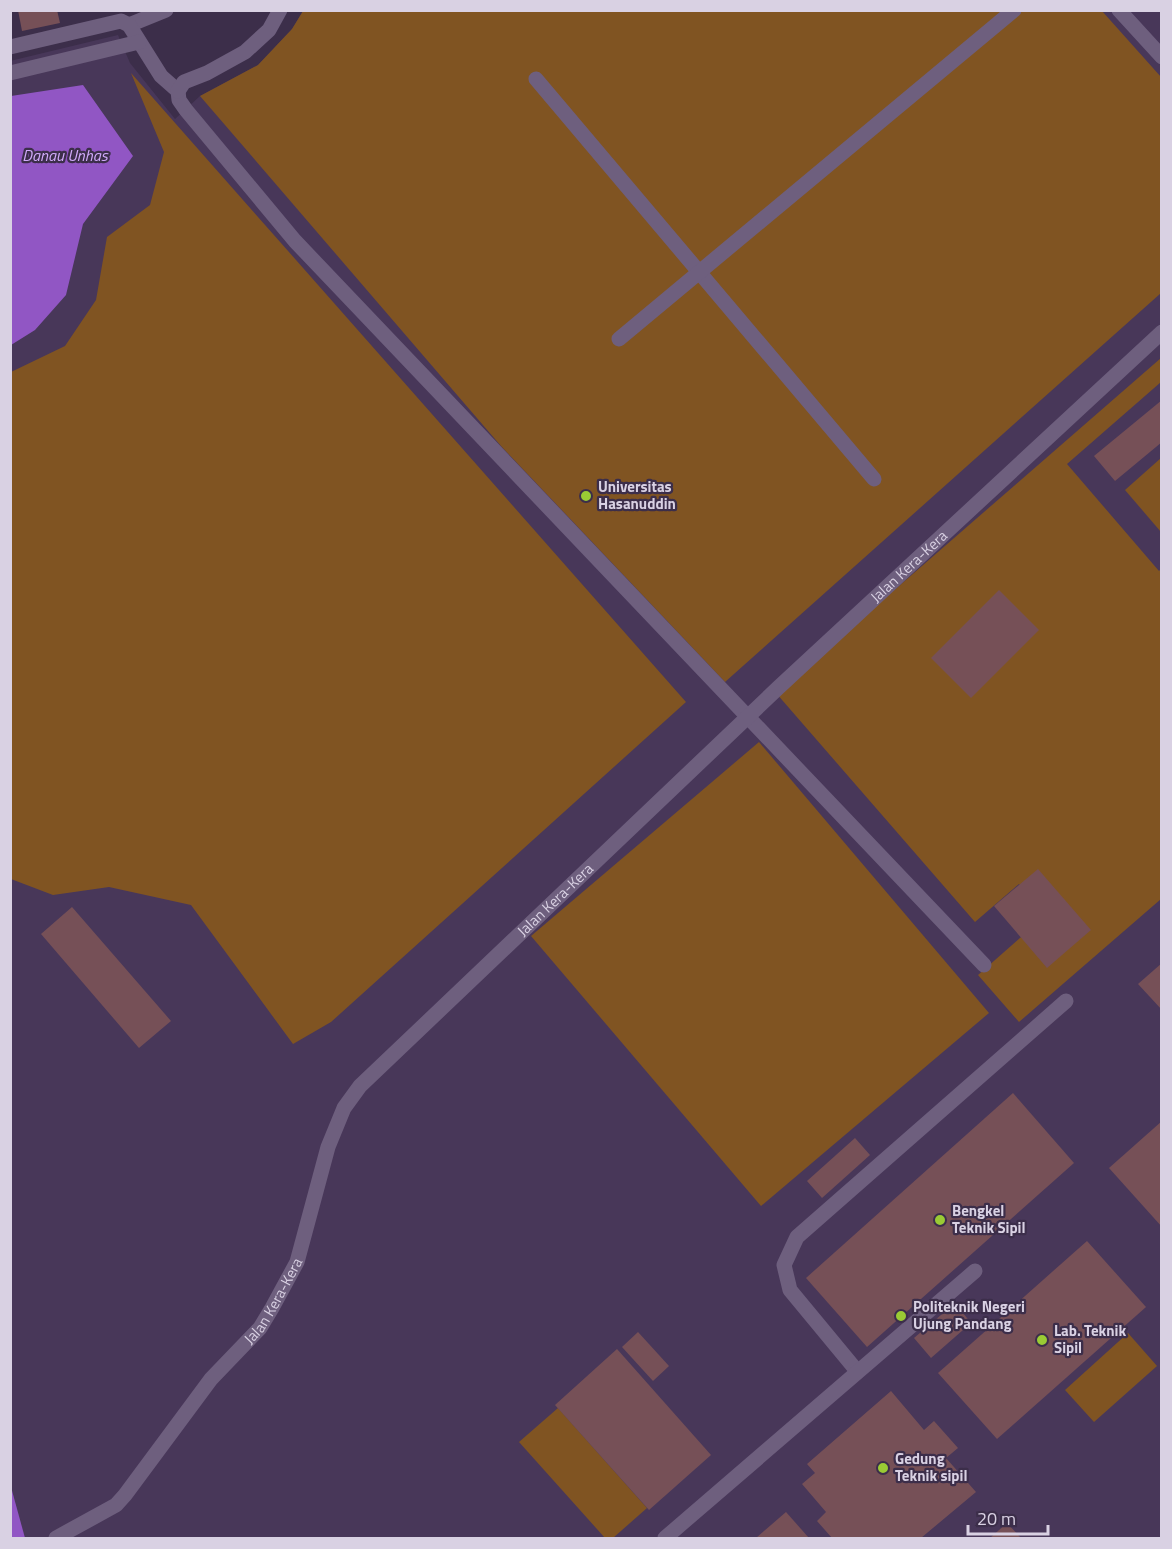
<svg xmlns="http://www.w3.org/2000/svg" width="1172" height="1549" font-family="'Titillium Web',sans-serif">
  <rect width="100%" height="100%" fill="#3c2e4a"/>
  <path fill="#483759" d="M303,11H1161V1538H11L10,61L118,35L130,63L175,119L200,96L258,65L292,29Z"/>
  <g fill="#805422">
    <path d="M303,11H1102L1161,77V293L725,682L501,446L200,96L258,65L292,29Z"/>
    <path d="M131,73L686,702L331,1022L293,1044L191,905L109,887L53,895L11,879V372L65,346L96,300L107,237L150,205L164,152Z"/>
    <path d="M1161,358V382L1067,464L1159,571L1161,569V899L1019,1022L978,975L1046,915L1019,884L975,922L776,693Z"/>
    <path d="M1161,458V532L1125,490Z"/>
    <path d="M759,742L989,1013L761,1206L531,936Z"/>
    <path d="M1128,1333L1157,1366L1094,1422L1065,1390Z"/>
    <path d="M558,1408L647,1508L613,1538H605L519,1442Z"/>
  </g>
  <g fill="#9156c4">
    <path d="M83,85L133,156L83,224L66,295L35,330L11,345V96Z"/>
    <path d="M10,1487H11L25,1538H11Z"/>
  </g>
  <g fill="#765057">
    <path d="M18,10H57L60,23L22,31Z"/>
    <path d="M1162,400V442L1115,481L1094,456Z"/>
    <path d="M999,590L1039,630L971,698L931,658Z"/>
    <path d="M1038,869L1091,930L1047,968L994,906Z"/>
    <path d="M72,907L171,1021L139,1048L41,934Z"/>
    <path d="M1162,963V1010L1138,984Z"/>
    <path d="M1013,1093L1074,1163L867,1347L806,1278Z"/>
    <path d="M1162,1121V1227L1109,1168Z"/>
    <path d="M855,1138L870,1155L822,1198L807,1181Z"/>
    <path d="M1087,1241L1146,1307L997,1439L938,1373Z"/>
    <path d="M955,1303L971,1323L931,1358L914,1338Z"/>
    <path d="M638,1332L669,1366L653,1381L622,1347Z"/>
    <path d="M617,1349L711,1455L649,1510L555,1405Z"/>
    <path d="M891,1391L924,1430L934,1421L958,1448L946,1458L976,1492L921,1538H832L817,1521L826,1512L802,1484L815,1473L807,1464Z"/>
    <path d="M786,1512L809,1538H756Z"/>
    <path d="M1007,1523L1021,1538H990Z"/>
  </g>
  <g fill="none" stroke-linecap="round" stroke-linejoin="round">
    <g stroke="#6e5f7e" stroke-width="15">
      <path d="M1119,10L1162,57"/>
      <path d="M129,25L166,10"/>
      <path d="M10,47L121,21L129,25L161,76L178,91L179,100L186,110L295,241L984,965"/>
      <path d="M10,73L139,42"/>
      <path d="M536,79L874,479"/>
      <path d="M178,91L184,82L207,73L245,52L269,30L280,10"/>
      <path d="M619,339L1014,10"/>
      <path d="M857,1371L790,1290L784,1265L797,1237L1066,1001"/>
      <path id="s1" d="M56,1538L116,1505L125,1495L211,1379L260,1328L272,1308L297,1262L328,1147L344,1108L360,1086L779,687L1162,332"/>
      <path d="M665,1538L975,1271"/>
    </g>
  </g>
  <g fill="#9acb34" stroke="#3c2e4a" stroke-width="2">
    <circle cx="586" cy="496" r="6"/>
    <circle cx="940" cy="1220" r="6"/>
    <circle cx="901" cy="1316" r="6"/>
    <circle cx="1042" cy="1340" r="6"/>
    <circle cx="883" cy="1468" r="6"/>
  </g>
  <g text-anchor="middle" stroke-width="4.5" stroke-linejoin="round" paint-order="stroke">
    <g font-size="15" font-weight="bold" fill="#d9d1e3" stroke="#3c2e4a" text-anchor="start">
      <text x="598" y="492">Universitas<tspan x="598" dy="17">Hasanuddin</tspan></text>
      <text x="952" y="1216">Bengkel<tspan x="952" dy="17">Teknik Sipil</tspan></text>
      <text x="913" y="1312">Politeknik Negeri<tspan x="913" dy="17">Ujung Pandang</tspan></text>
      <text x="1054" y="1336">Lab. Teknik<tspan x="1054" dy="17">Sipil</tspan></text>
      <text x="895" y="1464">Gedung<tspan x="895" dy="17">Teknik sipil</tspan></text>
    </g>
    <g font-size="15" fill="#d9d1e3" stroke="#3c2e4a">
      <text dy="5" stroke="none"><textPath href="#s1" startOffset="1317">Jalan Kera-Kera</textPath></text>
      <text dy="5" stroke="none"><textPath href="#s1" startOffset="831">Jalan Kera-Kera</textPath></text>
      <text dy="5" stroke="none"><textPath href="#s1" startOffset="327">Jalan Kera-Kera</textPath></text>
    </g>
    <g font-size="16" font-style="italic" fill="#d2aafb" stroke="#3c2e4a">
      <text x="65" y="161">Danau Unhas</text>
    </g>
  </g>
  <rect width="1172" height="1549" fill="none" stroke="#d9d1e3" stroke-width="24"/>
  <path d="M968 1525v9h80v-9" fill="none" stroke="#d9d1e3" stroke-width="3"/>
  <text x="977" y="1525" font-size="18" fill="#d9d1e3" stroke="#3c2e4a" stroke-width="4.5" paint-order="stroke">20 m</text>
</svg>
